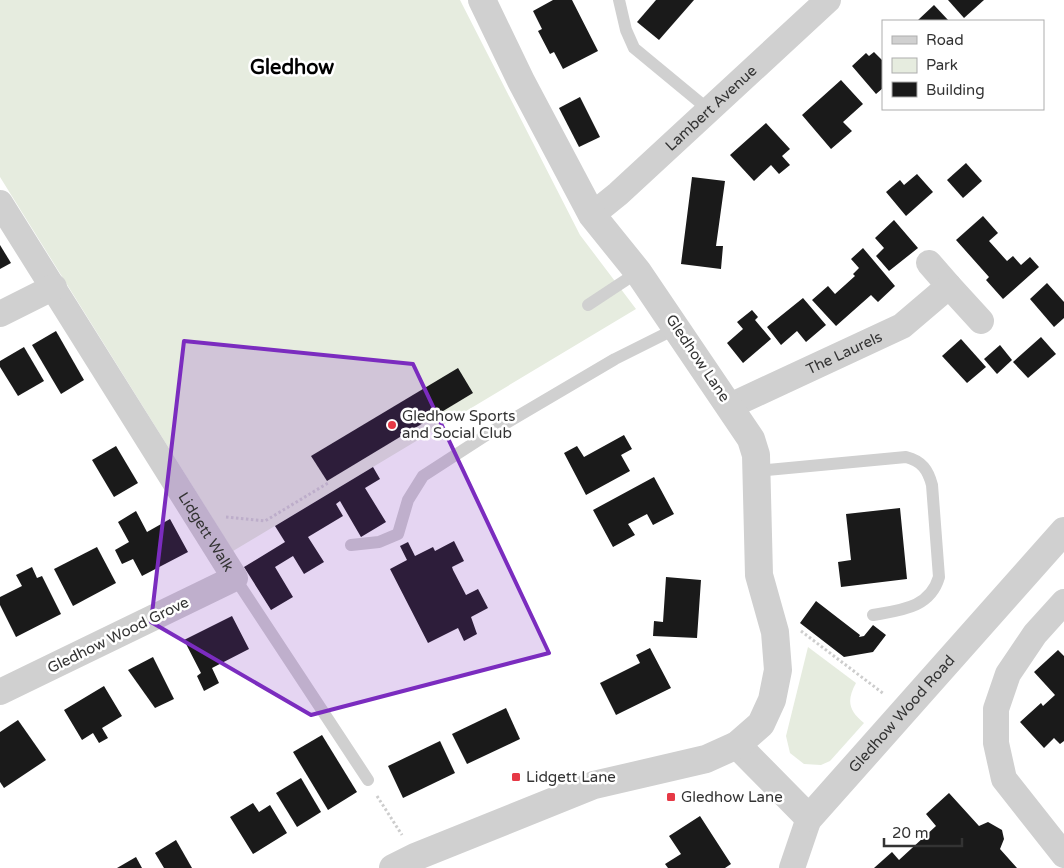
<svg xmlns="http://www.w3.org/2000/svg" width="1064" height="868" font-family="'Varela Round',sans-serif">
  <rect width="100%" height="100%" fill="#fff"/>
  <g fill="#e6ecdf">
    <path d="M0,0H460L580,235L636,309L233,551L0,177Z"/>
    <path d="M808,647L856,683C846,701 849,711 864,723L830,761L821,765L804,764L790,753L786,736Z"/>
  </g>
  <g fill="#1a1a1a">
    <path d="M553,0H572L598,51L563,69L554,52L550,54L538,31L542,29L533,11Z"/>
    <path d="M656,0H694L659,40L637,22Z"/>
    <path d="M948,0H984L964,18Z"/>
    <path d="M934,5L949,21H917Z"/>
    <path d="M874,52L883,61V88L876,94L852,66L866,53L869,56Z"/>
    <path d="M841,80L863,104L843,122L852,131L831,149L802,115Z"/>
    <path d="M580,97L600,137L579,147L559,108Z"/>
    <path d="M766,123L790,149L782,156L790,165L779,174L771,165L754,181L730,155Z"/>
    <path d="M966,163L982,181L963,198L947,180Z"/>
    <path d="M917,174L933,192L906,216L886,192L900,180L904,185Z"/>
    <path d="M692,177L725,181L716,246H723L721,269L681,264Z"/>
    <path d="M983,216L998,233L989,241L1007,261L1013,256L1021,265L1030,257L1039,267L1003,299L986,280L989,277L956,240Z"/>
    <path d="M894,220L918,248L889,271L876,256L884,248L875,238Z"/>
    <path d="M0,245L11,263L0,269Z"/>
    <path d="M863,248L895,286L878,302L871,295L836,326L812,300L828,286L835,294L855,276L853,274L859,268L851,259Z"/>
    <path d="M1047,283L1064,302V318L1054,327L1030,299Z"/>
    <path d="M803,298L826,325L806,342L797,331L781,345L767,327Z"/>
    <path d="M752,310L758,317L755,320L771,339L743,363L727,343L743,329L737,322Z"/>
    <path d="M56,331L84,380L61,394L32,345Z"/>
    <path d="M1041,337L1056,354L1028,378L1013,362Z"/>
    <path d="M961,339L986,367L967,383L942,356Z"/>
    <path d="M1000,345L1012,360L997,374L984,359Z"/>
    <path d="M24,347L44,381L18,396L0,367V361Z"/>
    <path d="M458,368L473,393L327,481L311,456Z"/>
    <path d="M624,435L632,449L621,455L630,471L586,495L564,453L577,446L584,457Z"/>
    <path d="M116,446L138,483L114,497L92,460Z"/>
    <path d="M373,467L380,479L365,488L386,522L361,537L340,501L336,504L343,516L308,537L324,562L304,574L293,556L275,567L293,597L271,610L244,567L285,542L275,526Z"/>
    <path d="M654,477L674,514L653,525L647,514L628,524L635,535L613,547L593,510Z"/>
    <path d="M900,508L907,579L841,587L838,562L851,560L846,514Z"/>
    <path d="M136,511L147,532L170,519L188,552L142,576L133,559L122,564L115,550L129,542L118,522Z"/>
    <path d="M454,541L464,561L452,567L453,570L466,595L478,589L488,608L471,617L477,634L464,641L458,628L428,643L390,569L407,560L400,546L408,542L415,556L433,547L435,551Z"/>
    <path d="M97,547L116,583L73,606L54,569Z"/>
    <path d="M32,567L37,578L42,576L61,614L16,637L0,605V597L22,586L16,575Z"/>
    <path d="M666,577L701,580L697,638L653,636L654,621L663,622Z"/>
    <path d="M816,601L860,635L859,637L864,636L873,625L886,635L873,652L844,657L800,623Z"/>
    <path d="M232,616L249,649L212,668L219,683L204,691L197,676L201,673L184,640Z"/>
    <path d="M650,648L671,688L616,715L600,683L640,663L636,655Z"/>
    <path d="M1058,650L1064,656V741L1060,744L1054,738L1044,748L1020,722L1041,703L1043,706L1055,695L1034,672Z"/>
    <path d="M153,657L174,699L155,708L128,670Z"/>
    <path d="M104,686L122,716L102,728L108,738L99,743L93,733L82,740L64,710Z"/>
    <path d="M506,708L520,739L467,764L452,734Z"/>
    <path d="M18,720L46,760L4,788L0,782V732Z"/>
    <path d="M322,735L357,792L328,810L293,752Z"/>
    <path d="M440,741L455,773L403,798L388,766Z"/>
    <path d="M301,778L321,812L297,827L276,793Z"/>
    <path d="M949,793L979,826L988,822L1002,830L1004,839L1000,849L1017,868H874L892,852L899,860L936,826L926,814Z"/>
    <path d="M253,803L259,812L270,805L287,833L253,854L230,817Z"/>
    <path d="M700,816L731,864L725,868H668L665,864L681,854L669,836Z"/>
    <path d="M176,840L192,868H164L155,853Z"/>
    <path d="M136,857L142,868H117Z"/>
  </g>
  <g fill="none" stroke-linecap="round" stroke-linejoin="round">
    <g stroke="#cdcdcd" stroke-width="3" stroke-dasharray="2.5 2.5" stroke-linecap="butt">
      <path d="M226,517L265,521L328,483"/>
      <path d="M801,631L884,694"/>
      <path d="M377,796L402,835"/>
    </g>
    <g stroke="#d0d0d0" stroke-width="12">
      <path d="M619,0L626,30L634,48L709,110"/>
      <path d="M588,305L638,272"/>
      <path d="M756,471L906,457C922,461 928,470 932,485L939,577C930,608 901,610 873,615"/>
      <path d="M351,545L379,542L398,534L408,500L423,476L491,432L615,359L677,328"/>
      <path d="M235,578L368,780"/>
    </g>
    <g stroke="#d0d0d0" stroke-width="26">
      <path id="s1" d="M0,203L235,578L0,692"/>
      <path id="s2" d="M592,215L618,194L828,0"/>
      <path d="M929,263L949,286"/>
      <path d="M0,314L54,287"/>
      <path id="s3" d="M730,406L902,326L949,286L981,321"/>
      <path d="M1064,602L1035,634L1008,674L996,709V743L1004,779L1064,855"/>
      <path d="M792,868L809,818"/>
    </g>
    <g stroke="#d0d0d0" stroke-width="28">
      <path id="s4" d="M737,745L809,818L1064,531"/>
      <path d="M393,868L415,857L594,785L706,759L737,745L761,724L772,700L778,670L775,632L759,575L756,455L751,439L638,272L592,215L521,81L482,0"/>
    </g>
  </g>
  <path fill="#7b2cbf" fill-opacity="0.2" stroke="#7b2cbf" stroke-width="4" stroke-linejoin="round" d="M184,341L413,364L549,653L311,715L151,622Z"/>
  <g fill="#e63946" stroke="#fff" stroke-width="2">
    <circle cx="392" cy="425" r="5"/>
    <rect x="511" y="772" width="10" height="10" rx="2.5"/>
    <rect x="666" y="792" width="10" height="10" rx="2.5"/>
  </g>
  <g text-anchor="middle" stroke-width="5" stroke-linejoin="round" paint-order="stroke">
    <g font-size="15" fill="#333" stroke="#fff">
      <text dy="5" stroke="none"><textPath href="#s2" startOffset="160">Lambert Avenue</textPath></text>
      <text dy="5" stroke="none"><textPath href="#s3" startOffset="126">The Laurels</textPath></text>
      <text transform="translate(698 358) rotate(56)" y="5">Gledhow Lane</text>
      <text dy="5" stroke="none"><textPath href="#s1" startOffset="388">Lidgett Walk</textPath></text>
      <text transform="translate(118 635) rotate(-26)" y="5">Gledhow Wood Grove</text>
      <text dy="5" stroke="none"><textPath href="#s4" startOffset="242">Gledhow Wood Road</textPath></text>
    </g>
    <g font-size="15" fill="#333" stroke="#fff" text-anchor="start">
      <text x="402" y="421">Gledhow Sports<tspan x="402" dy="17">and Social Club</tspan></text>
      <text x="526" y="782">Lidgett Lane</text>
      <text x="681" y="802">Gledhow Lane</text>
    </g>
    <g font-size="20" font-weight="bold" fill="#000" stroke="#fff">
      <text x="292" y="74">Gledhow</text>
    </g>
  </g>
  <rect x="882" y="20" width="162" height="90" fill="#ffffff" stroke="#adadad"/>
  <rect x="892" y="36" width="25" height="8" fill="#d0d0d0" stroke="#adadad"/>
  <text x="926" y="45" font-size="15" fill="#333333">Road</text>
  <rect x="892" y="58" width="25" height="15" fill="#e6ecdf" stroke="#adadad"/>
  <text x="926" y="70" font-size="15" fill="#333333">Park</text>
  <rect x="892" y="82" width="25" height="15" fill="#1a1a1a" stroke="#adadad"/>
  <text x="926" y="95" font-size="15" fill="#333333">Building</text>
  <path d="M884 838v8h78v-8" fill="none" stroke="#333333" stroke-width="2.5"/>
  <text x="892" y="838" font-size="15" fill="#333333" stroke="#ffffff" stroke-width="4" paint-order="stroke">20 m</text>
</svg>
